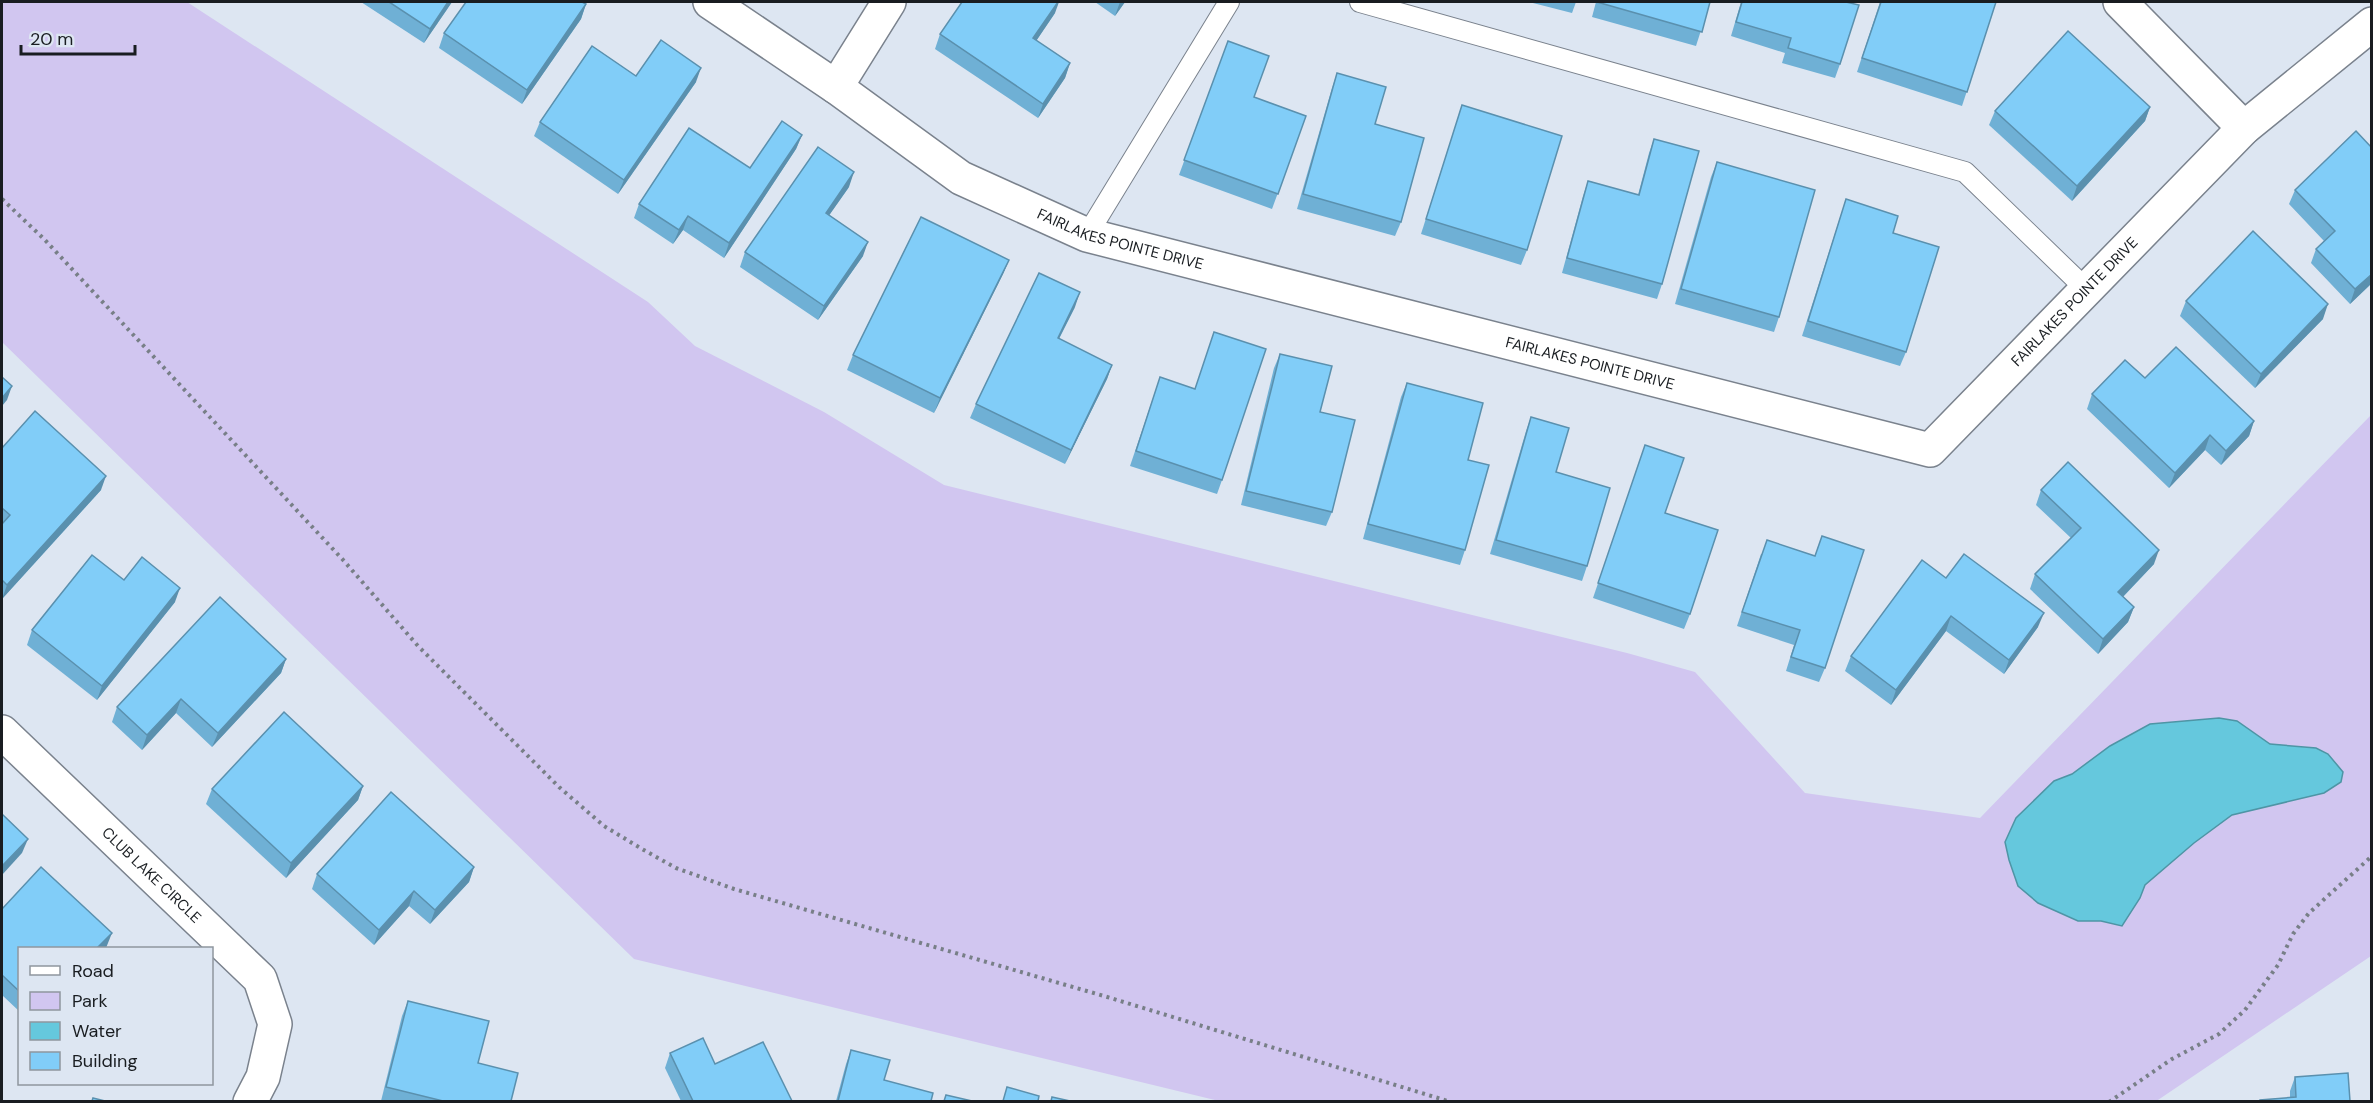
<svg xmlns="http://www.w3.org/2000/svg" width="2373" height="1103" font-family="'DM Sans',sans-serif">
  <rect width="100%" height="100%" fill="#dde6f2"/>
  <path fill="#d1c6f0" d="M2,2H187L648,302L695,346L824,412L944,485L1627,653L1695,672L1805,793L1980,818L2371,415V956L2155,1102L1219,1101L634,959L2,342Z"/>
  <path fill="#65c8dd" stroke="#4e95a5" stroke-width="1.5" d="M2219,718L2237,721L2270,744L2316,748L2328,754L2343,772L2341,782L2324,793L2232,815L2194,843L2145,885L2140,898L2122,926L2101,921H2078L2038,903L2018,886L2009,860L2005,842L2016,818L2054,781L2072,774L2110,746L2150,724Z"/>
  <g fill="none" stroke-linecap="round" stroke-linejoin="round">
    <defs>
      <g id="service">
        <path d="M1360,2L1965,172L2086,289"/>
        <path d="M1087,235L1229,2"/>
      </g>
      <g id="minor">
        <path id="s1" d="M710,2L836,87L961,178L1087,235L1930,450L2244,128L2372,24"/>
        <path d="M2120,2L2244,128"/>
        <path d="M836,87L889,2"/>
        <path id="s2" d="M2,732L260,979L275,1024L263,1077L250,1102"/>
      </g>
    </defs>
    <use href="#service" stroke="#7a828d" stroke-width="22"/>
    <use href="#minor" stroke="#7a828d" stroke-width="36"/>
    <g stroke="#787f87" stroke-width="4" stroke-dasharray="3 4.5" stroke-linecap="butt">
      <path d="M2,199L44,239L344,561L418,646L559,787L604,826L642,849L676,868L734,889L1104,996L1451,1102"/>
      <path d="M2109,1102L2172,1059L2219,1034L2245,1010L2278,965L2293,934L2309,913L2372,856"/>
    </g>
    <use href="#service" stroke="#fff" stroke-width="20"/>
    <use href="#minor" stroke="#fff" stroke-width="33"/>
  </g>
  <g fill="#6fb0d5">
    <path d="M361,2H452L424,43Z"/>
    <path d="M1095,2H1125L1115,16Z"/>
    <path d="M1529,2H1576L1572,13Z"/>
    <path d="M1596,2H1710L1696,46L1592,17Z"/>
    <path d="M1741,2H1846L1840,64L1835,78L1782,63L1785,53L1731,36Z"/>
    <path d="M1880,2H1996L1962,106L1857,72Z"/>
    <path d="M586,4L581,19L522,104L439,48L444,33Z"/>
    <path d="M1055,13L1036,41L1070,63L1065,78L1038,118L935,49L940,34Z"/>
    <path d="M1228,41L1254,97L1306,116L1272,209L1179,175Z"/>
    <path d="M1337,73L1375,124L1401,222L1395,236L1297,209L1332,88Z"/>
    <path d="M636,76L696,82L618,194L534,136L540,122Z"/>
    <path d="M1462,105L1527,250L1521,265L1421,234Z"/>
    <path d="M2150,107L2145,121L2072,201L1989,125L1995,111Z"/>
    <path d="M802,135L796,149L724,258L683,230L673,244L634,218L639,204L750,168Z"/>
    <path d="M1654,139L1662,284L1657,299L1562,273L1583,196L1588,181L1638,195L1649,153Z"/>
    <path d="M2372,148V283L2350,304L2311,263L2316,249L2324,241L2289,204L2295,190Z"/>
    <path d="M1717,162L1779,317L1774,332L1675,304L1711,177Z"/>
    <path d="M849,187L829,215L863,256L818,320L740,267L745,252Z"/>
    <path d="M1846,199L1893,233L1906,352L1900,366L1802,336Z"/>
    <path d="M1009,260L1003,274L934,413L847,370L853,355Z"/>
    <path d="M2186,301L2323,319L2255,388L2180,316Z"/>
    <path d="M1075,307L1059,339L1112,365L1107,379L1065,464L970,418L976,404Z"/>
    <path d="M1214,332L1222,480L1217,494L1130,466L1155,392L1195,389Z"/>
    <path d="M1280,354L1320,412L1332,512L1326,526L1241,505L1274,368Z"/>
    <path d="M2145,378L2254,421L2249,436L2221,465L2205,450L2169,488L2087,409L2092,394Z"/>
    <path d="M1407,383L1468,460L1465,550L1460,565L1363,539L1401,397Z"/>
    <path d="M1531,417L1556,472L1587,566L1582,581L1490,554L1526,431Z"/>
    <path d="M1645,445L1665,513L1690,614L1684,629L1593,598Z"/>
    <path d="M2,448L101,490L2,599Z"/>
    <path d="M2041,490L2154,564L2123,597L2134,607L2128,622L2098,654L2030,589L2035,574L2071,538L2036,505Z"/>
    <path d="M1822,536L1825,668L1819,682L1786,671L1794,645L1737,626L1761,554L1815,556Z"/>
    <path d="M1946,578L2038,627L2004,674L1946,631L1891,705L1845,671L1851,656Z"/>
    <path d="M124,580L175,602L97,700L27,645L32,630Z"/>
    <path d="M286,659L281,673L212,747L176,713L142,750L112,722L117,707Z"/>
    <path d="M363,786L358,800L286,878L206,804L212,789Z"/>
    <path d="M474,867L469,882L430,924L409,906L374,945L312,889L317,874Z"/>
    <path d="M2,909L106,948H20V1012L2,995Z"/>
    <path d="M408,1001L478,1063L511,1101H381L402,1016Z"/>
    <path d="M851,1050L884,1080L931,1101H836L846,1064Z"/>
    <path d="M670,1053L715,1064L792,1101H681L665,1068Z"/>
    <path d="M2295,1077L2350,1101H2259L2260,1100L2290,1098V1091Z"/>
  </g>
  <g fill="#5a90ae">
    <path d="M448,2H452L424,43L430,29Z"/>
    <path d="M1058,2H1059L1055,13L1028,53L1033,38Z"/>
    <path d="M1120,2H1125L1115,16Z"/>
    <path d="M586,4L581,19L522,104L527,90Z"/>
    <path d="M1070,63L1065,78L1038,118L1043,104Z"/>
    <path d="M701,68L696,82L618,194L624,180Z"/>
    <path d="M2150,107L2145,121L2072,201L2077,186Z"/>
    <path d="M802,135L796,149L724,258L729,243Z"/>
    <path d="M854,172L849,187L821,227L826,213Z"/>
    <path d="M688,216L683,230L673,244L679,230Z"/>
    <path d="M868,242L863,256L818,320L824,306Z"/>
    <path d="M1009,260L1003,274L934,413L940,398Z"/>
    <path d="M2372,274V283L2350,304L2355,289Z"/>
    <path d="M1080,292L1075,307L1052,352L1058,338Z"/>
    <path d="M2328,304L2323,319L2255,388L2261,374Z"/>
    <path d="M1112,365L1107,379L1065,464L1071,450Z"/>
    <path d="M12,386L7,400L2,406V398Z"/>
    <path d="M2254,421L2249,436L2221,465L2226,451Z"/>
    <path d="M2210,435L2205,450L2169,488L2175,473Z"/>
    <path d="M106,476L101,490L2,599L7,585Z"/>
    <path d="M2159,550L2154,564L2113,607L2118,592Z"/>
    <path d="M180,588L175,602L97,700L102,686Z"/>
    <path d="M2134,607L2128,622L2098,654L2103,639Z"/>
    <path d="M2044,613L2038,627L2004,674L2009,660Z"/>
    <path d="M1951,616L1946,631L1891,705L1896,690Z"/>
    <path d="M286,659L281,673L212,747L218,733Z"/>
    <path d="M181,699L176,713L142,750L147,735Z"/>
    <path d="M363,786L358,800L286,878L291,863Z"/>
    <path d="M28,839L22,853L2,875V866Z"/>
    <path d="M474,867L469,882L430,924L435,910Z"/>
    <path d="M414,891L409,906L374,945L379,930Z"/>
    <path d="M112,933L106,948H97Z"/>
  </g>
  <g fill="#81cdf8" stroke="#5a90ae" stroke-width="1.5">
    <path d="M389,2H448L430,29Z"/>
    <path d="M466,2H582L586,4L527,90L444,33Z"/>
    <path d="M962,2H1058L1033,38L1070,63L1043,104L940,34Z"/>
    <path d="M1597,2H1710L1702,32Z"/>
    <path d="M1742,2H1846L1859,5L1840,64L1788,48L1791,38L1736,22Z"/>
    <path d="M1881,2H1996L1967,92L1862,58Z"/>
    <path d="M2068,31L2150,107L2077,186L1995,111Z"/>
    <path d="M661,40L701,68L624,180L540,122L592,46L636,76Z"/>
    <path d="M1228,41L1269,56L1254,97L1306,116L1278,194L1184,160Z"/>
    <path d="M1337,73L1386,87L1375,124L1424,138L1401,222L1303,194Z"/>
    <path d="M1462,105L1562,136L1527,250L1426,219Z"/>
    <path d="M782,121L802,135L729,243L688,216L679,230L639,204L689,128L750,168Z"/>
    <path d="M2356,131L2372,148V274L2355,289L2316,249L2335,231L2295,190Z"/>
    <path d="M1654,139L1699,151L1662,284L1567,258L1588,181L1639,195Z"/>
    <path d="M818,147L854,172L826,213L868,242L824,306L745,252Z"/>
    <path d="M1717,162L1815,190L1779,317L1681,289Z"/>
    <path d="M1846,199L1898,216L1893,233L1939,247L1906,352L1808,321Z"/>
    <path d="M921,217L1009,260L940,398L853,355Z"/>
    <path d="M2253,231L2328,304L2261,374L2186,301Z"/>
    <path d="M1039,273L1080,292L1058,338L1112,365L1071,450L976,404Z"/>
    <path d="M1214,332L1266,349L1222,480L1136,451L1160,377L1195,389Z"/>
    <path d="M2176,347L2254,421L2226,451L2210,435L2175,473L2092,394L2125,360L2145,378Z"/>
    <path d="M1280,354L1332,366L1320,412L1355,420L1332,512L1246,491Z"/>
    <path d="M2,377L12,386L2,398Z"/>
    <path d="M1407,383L1483,403L1468,460L1489,465L1465,550L1368,524Z"/>
    <path d="M35,411L106,476L7,585L2,580V524L10,515L2,508V448Z"/>
    <path d="M1531,417L1569,428L1556,472L1610,488L1587,566L1496,540Z"/>
    <path d="M1645,445L1684,458L1665,513L1718,530L1690,614L1598,583Z"/>
    <path d="M2068,462L2159,550L2118,592L2134,607L2103,639L2035,574L2081,528L2041,490Z"/>
    <path d="M1822,536L1864,550L1825,668L1791,657L1800,630L1742,612L1767,540L1815,556Z"/>
    <path d="M1964,554L2044,613L2009,660L1951,616L1896,690L1851,656L1922,560L1946,578Z"/>
    <path d="M92,555L124,580L142,557L180,588L102,686L32,630Z"/>
    <path d="M220,597L286,659L218,733L181,699L147,735L117,707Z"/>
    <path d="M284,712L363,786L291,863L212,789Z"/>
    <path d="M391,792L474,867L435,910L414,891L379,930L317,874Z"/>
    <path d="M2,814L28,839L2,866Z"/>
    <path d="M41,867L112,933L97,948H20V992L2,975V909Z"/>
    <path d="M408,1001L489,1021L478,1063L518,1073L511,1101H443L386,1087Z"/>
    <path d="M703,1038L715,1064L763,1042L792,1101H693L670,1053Z"/>
    <path d="M851,1050L890,1060L884,1080L933,1093L931,1101H838Z"/>
    <path d="M2348,1073L2350,1101H2260V1100L2296,1097L2295,1077Z"/>
    <path d="M1007,1087L1039,1096L1038,1101H1003Z"/>
    <path d="M946,1095L972,1101H944Z"/>
    <path d="M1052,1097L1070,1101H1051Z"/>
    <path d="M93,1098L105,1101H92Z"/>
  </g>
  <g text-anchor="middle" stroke-width="5" stroke-linejoin="round" paint-order="stroke">
    <g font-size="15" fill="#191d21" stroke="#dde6f2">
      <text dy="5" stroke="none"><textPath href="#s1" startOffset="478">FAIRLAKES POINTE DRIVE</textPath></text>
      <text dy="5" stroke="none"><textPath href="#s1" startOffset="1522">FAIRLAKES POINTE DRIVE</textPath></text>
      <text dy="5" stroke="none"><textPath href="#s1" startOffset="964">FAIRLAKES POINTE DRIVE</textPath></text>
      <text dy="5" stroke="none"><textPath href="#s2" startOffset="207">CLUB LAKE CIRCLE</textPath></text>
    </g>
  </g>
  <rect width="2373" height="1103" fill="none" stroke="#191d21" stroke-width="6"/>
  <rect x="18" y="947" width="195" height="138" fill="#dde6f2" stroke="#8f969e" stroke-width="1.5"/>
  <rect x="30" y="966" width="30" height="9" fill="#ffffff" stroke="#8f969e" stroke-width="1.5"/>
  <text x="72" y="977" font-size="18" fill="#191d21">Road</text>
  <rect x="30" y="992" width="30" height="18" fill="#d1c6f0" stroke="#8f969e" stroke-width="1.5"/>
  <text x="72" y="1007" font-size="18" fill="#191d21">Park</text>
  <rect x="30" y="1022" width="30" height="18" fill="#65c8dd" stroke="#8f969e" stroke-width="1.5"/>
  <text x="72" y="1037" font-size="18" fill="#191d21">Water</text>
  <rect x="30" y="1052" width="30" height="18" fill="#81cdf8" stroke="#8f969e" stroke-width="1.5"/>
  <text x="72" y="1067" font-size="18" fill="#191d21">Building</text>
  <path d="M21 45v9h114v-9" fill="none" stroke="#191d21" stroke-width="3"/>
  <text x="30" y="45" font-size="18" fill="#191d21" stroke="#dde6f2" stroke-width="4.5" paint-order="stroke">20 m</text>
</svg>
